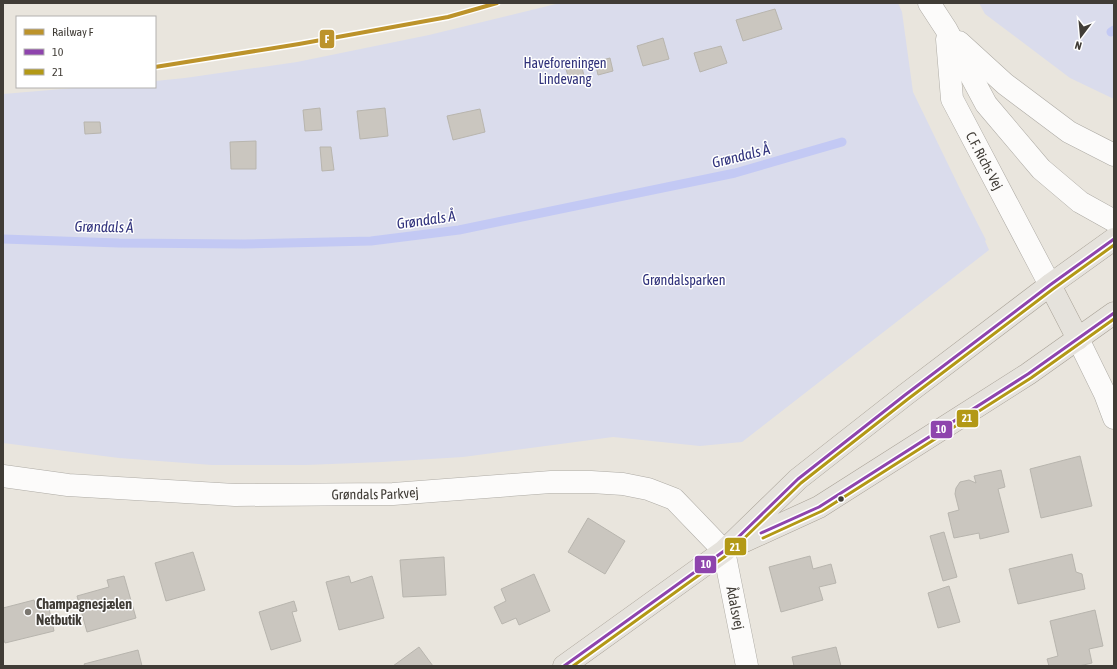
<svg xmlns="http://www.w3.org/2000/svg" width="1117" height="669" font-family="'Asap Condensed',sans-serif">
  <rect width="100%" height="100%" fill="#e9e5dd"/>
  <g fill="#dadcec">
    <path d="M560,3H898L902,12L913,92L962,193L986,240L985,241L989,250L742,442L700,446L613,437L463,457L382,462L306,465H212L119,458L3,443V94L86,87H155V81L185,78L297,62L429,35Z"/>
    <path d="M979,3H1114V99L1070,78L985,14Z"/>
  </g>
  <g fill="none" stroke-linecap="round" stroke-linejoin="round">
    <g stroke="#c3c9f4" stroke-width="9">
      <path d="M1111,32L1114,30"/>
      <path d="M3,239L119,243L244,244L371,241L459,230L735,173L842,142"/>
    </g>
  </g>
  <g fill="#cac6bf" stroke="#b8b5ae">
    <path d="M775,9L782,29L743,41L736,20Z"/>
    <path d="M663,38L669,59L643,66L637,46Z"/>
    <path d="M721,46L727,63L700,72L694,53Z"/>
    <path d="M610,58L613,71L598,75L595,62Z"/>
    <path d="M581,63L584,76L569,79L565,66Z"/>
    <path d="M320,108L322,130L305,131L303,110Z"/>
    <path d="M385,108L388,136L360,139L357,111Z"/>
    <path d="M480,109L485,132L453,140L447,116Z"/>
    <path d="M84,122H100L101,133L85,134Z"/>
    <path d="M256,141V169H231L230,142Z"/>
    <path d="M320,147H331L334,170L322,171Z"/>
    <path d="M1080,456L1092,506L1041,518L1030,469Z"/>
    <path d="M1001,470L1005,487L998,489L1009,532L980,539L979,533L954,538L948,513L959,510L955,494L956,488L960,482L969,480L976,483L974,476Z"/>
    <path d="M588,518L625,541L605,574L568,552Z"/>
    <path d="M944,532L957,577L943,581L930,536Z"/>
    <path d="M193,552L205,590L166,601L155,563Z"/>
    <path d="M1072,554L1076,572L1082,574L1085,589L1018,604L1009,569Z"/>
    <path d="M810,556L813,569L831,564L836,583L819,587L823,600L781,612L769,567Z"/>
    <path d="M444,557L446,595L403,597L400,560Z"/>
    <path d="M534,574L550,611L519,625L516,618L502,624L494,607L506,601L501,589Z"/>
    <path d="M124,576L136,618L87,632L77,596L109,587L107,580Z"/>
    <path d="M349,576L351,583L372,576L384,618L339,630L326,582Z"/>
    <path d="M949,586L960,622L938,628L928,593Z"/>
    <path d="M34,600L36,607L48,604L54,631L5,643L3,638V608Z"/>
    <path d="M294,601L297,611L292,612L301,641L271,650L259,612Z"/>
    <path d="M1095,610L1103,646L1089,649L1092,663L1079,666H1049L1047,659L1058,656L1050,621Z"/>
    <path d="M419,647L433,666H393Z"/>
    <path d="M836,647L841,666H794L792,657Z"/>
    <path d="M138,650L142,666H85L84,664Z"/>
  </g>
  <g fill="none" stroke-linecap="round" stroke-linejoin="round">
    <defs>
      <g id="minor">
        <path d="M929,3L946,29L986,104L1041,169L1080,202L1114,221"/>
        <path id="s1" d="M947,39L952,99L1050,285"/>
        <path d="M959,42L1005,84L1069,132L1114,155"/>
        <path d="M1078,339L1105,394L1114,418"/>
        <path id="s2" d="M3,476L68,485L235,495L393,494L551,482H591L623,484L648,489L674,499L724,551L747,666"/>
      </g>
      <g id="major">
        <path d="M1050,285L1078,339"/>
        <path d="M738,544L819,507L1028,374L1114,313"/>
        <path d="M564,666L724,551L798,479L905,395L1050,285L1114,239"/>
      </g>
    </defs>
    <use href="#minor" stroke="#aeaba5" stroke-width="23"/>
    <use href="#major" stroke="#a8a196" stroke-width="23"/>
    <use href="#minor" stroke="#fcfbfa" stroke-width="22"/>
    <use href="#major" stroke="#e5e2dc" stroke-width="22"/>
    <defs>
      <g id="bus-1">
        <path d="M761,533L819,507L1028,374L1114,313"/>
        <path d="M564,666L724,551L798,479L905,395L1050,285L1114,239"/>
      </g>
      <g id="bus-2">
        <path d="M763,538L822,511L1031,378L1114,319"/>
        <path d="M573,666L727,555L801,483L908,399L1053,289L1114,245"/>
      </g>
    </defs>
    <use href="#bus-1" stroke="#fff" stroke-width="6"/>
    <use href="#bus-2" stroke="#fff" stroke-width="6"/>
    <use href="#bus-1" stroke="#8e44ad" stroke-width="3"/>
    <use href="#bus-2" stroke="#b39916" stroke-width="3"/>
    <defs>
      <path id="rail-1" d="M155,67L299,44L448,17L497,3"/>
    </defs>
    <use href="#rail-1" stroke="#fff" stroke-width="7"/>
    <use href="#rail-1" stroke="#bc932b" stroke-width="4"/>
  </g>
  <circle fill="#403c36" stroke="#fff" stroke-width="1.5" cx="841" cy="499" r="3.5"/>
  <circle fill="#7b7770" stroke="#fff" stroke-width="1.5" cx="28" cy="612" r="4"/>
  <g text-anchor="middle" stroke-width="3" stroke-linejoin="round" paint-order="stroke">
    <g font-size="14" fill="#2f317a" stroke="#fff">
      <text x="565" y="68">Haveforeningen<tspan x="565" dy="16">Lindevang</tspan></text>
      <text x="684" y="285">Grøndalsparken</text>
    </g>
    <g font-size="14" fill="#403c36" stroke="#fff">
      <text dy="5" stroke="none"><textPath href="#s1" startOffset="130">C.F. Richs Vej</textPath></text>
      <text dy="5" stroke="none"><textPath href="#s2" startOffset="373">Grøndals Parkvej</textPath></text>
      <text dy="5" stroke="none"><textPath href="#s2" startOffset="805">Ådalsvej</textPath></text>
    </g>
    <g font-size="14" font-weight="bold" fill="#403c36" stroke="#fff" text-anchor="start">
      <text x="36" y="609">Champagnesjælen<tspan x="36" dy="16">Netbutik</tspan></text>
    </g>
    <g font-size="15" font-style="italic" fill="#31337d" stroke="#fff">
      <text transform="translate(741 156) rotate(-14)" y="5">Grøndals Å</text>
      <text transform="translate(426 220) rotate(-8)" y="5">Grøndals Å</text>
      <text transform="translate(104 227) rotate(1)" y="5">Grøndals Å</text>
    </g>
  </g>
  <g stroke="#fff" stroke-width="1.5">
    <rect x="319" y="29" width="16" height="20" rx="4" fill="#bc932b"/>
    <rect x="956" y="409" width="23" height="19" rx="4" fill="#b39916"/>
    <rect x="930" y="420" width="23" height="19" rx="4" fill="#8e44ad"/>
    <rect x="724" y="537" width="23" height="19" rx="4" fill="#b39916"/>
    <rect x="694" y="555" width="23" height="19" rx="4" fill="#8e44ad"/>
  </g>
  <g font-size="11" text-anchor="middle" font-weight="bold" fill="#fff">
    <text x="327" y="43">F</text>
    <text x="967" y="422">21</text>
    <text x="941" y="433">10</text>
    <text x="735" y="551">21</text>
    <text x="706" y="568">10</text>
  </g>
  <rect width="1117" height="669" fill="none" stroke="#403c36" stroke-width="8"/>
  <rect x="16" y="16" width="140" height="72" fill="#ffffff" stroke="#b3b1af"/>
  <rect x="24" y="29" width="20" height="6" fill="#bc932b" stroke="#b3b1af"/>
  <text x="52" y="36" font-size="12" fill="#403c36">Railway F</text>
  <rect x="24" y="49" width="20" height="6" fill="#8e44ad" stroke="#b3b1af"/>
  <text x="52" y="56" font-size="12" fill="#403c36">10</text>
  <rect x="24" y="69" width="20" height="6" fill="#b39916" stroke="#b3b1af"/>
  <text x="52" y="76" font-size="12" fill="#403c36">21</text>
  <g transform="translate(1081 36) rotate(196)" stroke="#ffffff" stroke-width="3" paint-order="stroke">
  <path d="M0-3L7 15L0 10L-7 15Z" fill="#403c36"/>
  <text y="-6" font-size="11" font-weight="bold" text-anchor="middle" fill="#403c36">N</text>
  </g>
</svg>
